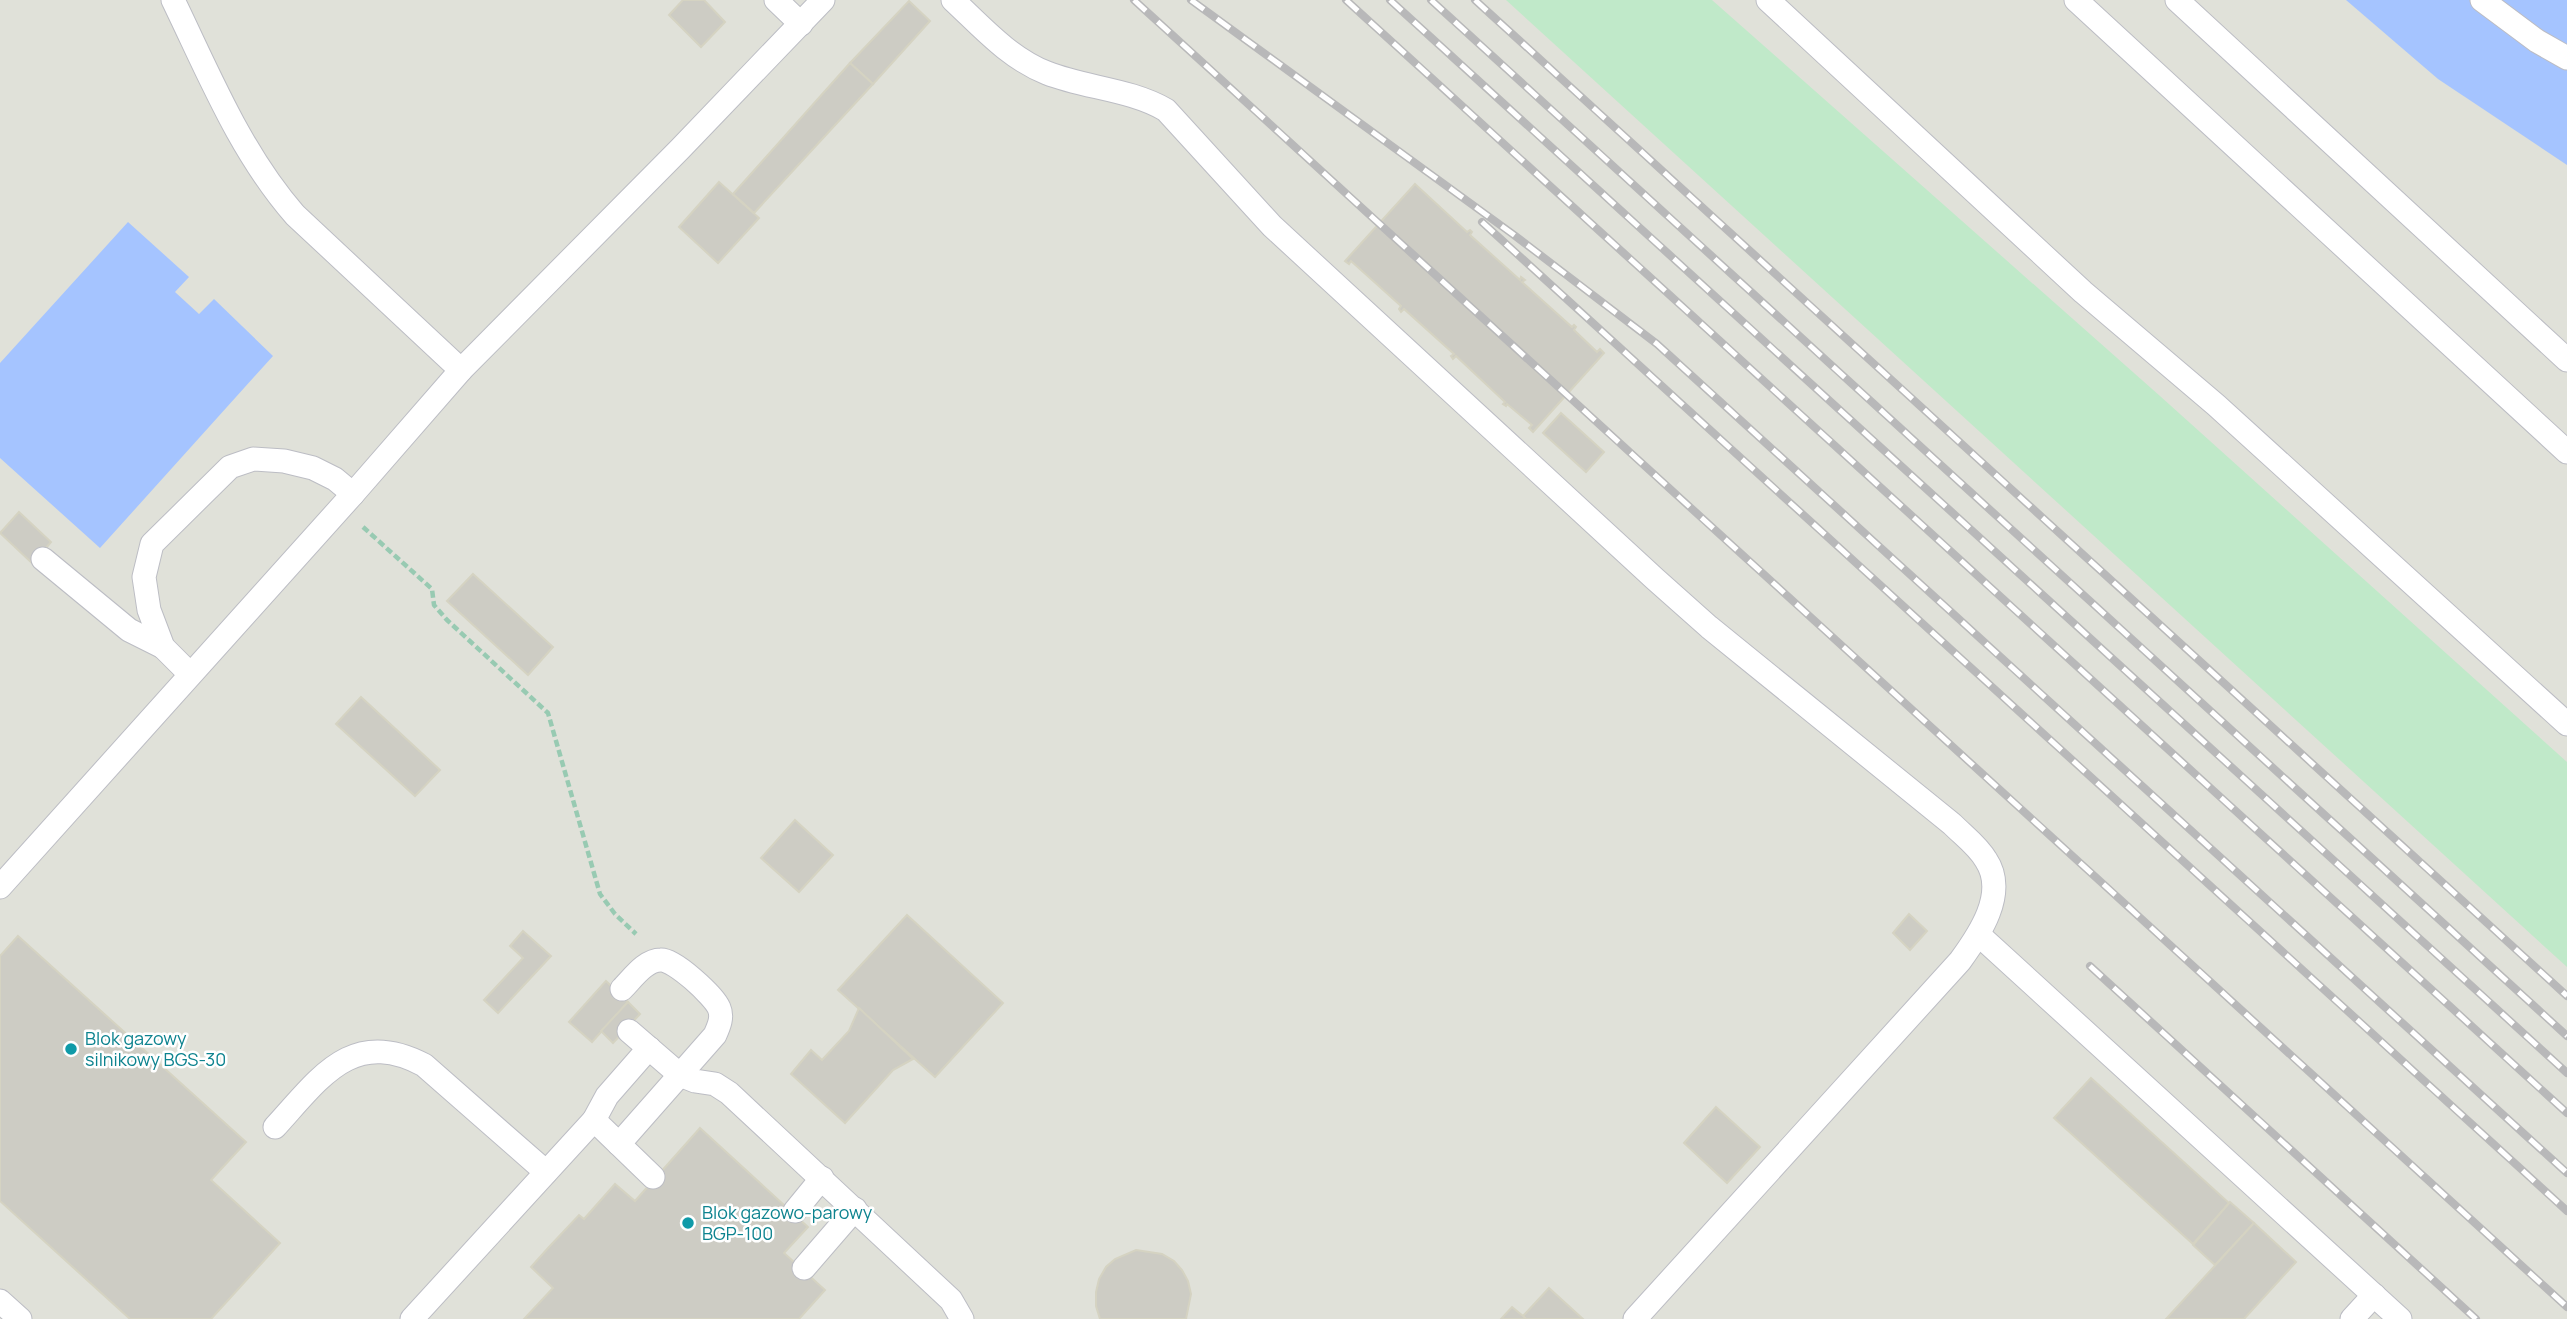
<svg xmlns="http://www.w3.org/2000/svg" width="2567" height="1319" font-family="Manrope,sans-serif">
  <rect width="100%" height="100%" fill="#f0f0e5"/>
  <rect fill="#e0e1d9" x="0" y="0" width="2567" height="1319"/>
  <path fill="#c0e9c9" d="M1506,0H1712L2160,396L2567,762V967Z"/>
  <g fill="#a5c4ff">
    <path d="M2346,0H2567V165L2438,79Z"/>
    <path d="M128,222L189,277L175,292L199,314L214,299L273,356L100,548L0,458V363Z"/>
  </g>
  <g fill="#cdccc4" stroke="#d5d3c2" stroke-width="2">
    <path d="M683,0H704L725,22L701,47L669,15Z"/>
    <path d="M909,1L930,21L873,84L850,63Z"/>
    <path d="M850,63L873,84L754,213L733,194Z"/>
    <path d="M719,182L759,218L718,263L679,227Z"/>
    <path d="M1415,184L1467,232L1470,230L1472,232L1470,235L1520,280L1521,277L1525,280L1522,282L1572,327L1574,325L1576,327L1574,330L1597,352L1600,349L1604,353L1533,432L1529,428L1532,425L1507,404L1506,406L1503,404L1505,402L1456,356L1453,359L1451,356L1454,354L1404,309L1401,312L1399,309L1401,306L1351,261L1349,264L1345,261Z"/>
    <path d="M1561,413L1604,452L1586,472L1543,433Z"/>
    <path d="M19,512L51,542L33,564L0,533Z"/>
    <path d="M473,574L553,647L528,675L447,601Z"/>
    <path d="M361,697L440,770L415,796L336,724Z"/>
    <path d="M795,820L833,855L799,892L761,858Z"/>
    <path d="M1909,914L1927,931L1910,950L1893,933Z"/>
    <path d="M907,915L1003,1003L935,1077L838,990Z"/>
    <path d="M523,931L551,956L498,1013L484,1000L523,958L510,946Z"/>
    <path d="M18,936L246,1142L211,1180L280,1243L211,1319H130L0,1201V956Z"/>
    <path d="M606,981L628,1002L592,1042L569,1022Z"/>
    <path d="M628,1002L640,1014L613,1043L601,1031Z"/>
    <path d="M859,1008L913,1059L893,1070L845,1123L791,1074L811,1050L822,1060L849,1031Z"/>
    <path d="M2091,1078L2229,1203L2193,1244L2054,1118Z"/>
    <path d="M1716,1107L1760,1147L1727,1183L1684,1143Z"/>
    <path d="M700,1128L808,1227L784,1253L825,1290L799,1319H524L553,1288L531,1267L549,1247L579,1215L584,1219L615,1184L635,1201Z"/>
    <path d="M2230,1202L2254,1223L2215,1265L2193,1245Z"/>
    <path d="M2254,1223L2296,1262L2244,1319H2166Z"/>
    <path d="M1136,1250L1162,1254L1174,1261L1182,1270L1188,1281L1191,1294L1186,1319H1100L1096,1306V1292L1099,1279L1106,1267L1115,1259Z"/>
    <path d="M1549,1288L1583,1319H1526L1523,1316Z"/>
    <path d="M1512,1307L1523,1316L1526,1319H1501Z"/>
  </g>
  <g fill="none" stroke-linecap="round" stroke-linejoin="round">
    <defs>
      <g id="lane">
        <path d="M173,0C209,74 240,152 295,215L461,370"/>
        <path d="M776,0L801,24"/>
        <path d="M953,0C982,27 1009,58 1047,73C1085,88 1130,89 1166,110L1272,226L1655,579L1709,627L1952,824C1964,836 1978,846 1986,860C2008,893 1979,935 1960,961L1635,1319"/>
        <path d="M1768,0L2083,292L2216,405L2567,724"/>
        <path d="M2076,0L2567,452"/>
        <path d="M2177,0L2567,360"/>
        <path d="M2482,0L2537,41L2567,58"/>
        <path d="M43,559L129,630L163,647"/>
        <path d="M190,674L163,647L149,610L144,577L152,544L230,467L253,459L284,461L313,468L335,479L353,494"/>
        <path d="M0,887L353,494L461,370L680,149L823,0"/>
        <path d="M1979,935L2400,1319"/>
        <path d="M629,1031L680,1075L695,1081L715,1084L729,1093L951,1300L962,1319"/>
        <path d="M594,1120L653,1177"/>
        <path d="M275,1127C320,1078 352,1027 424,1065L546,1172"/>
        <path d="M619,1144L715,1035C719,1026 723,1017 719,1008C714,996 674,959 661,960C645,960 633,978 622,989"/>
        <path d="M795,1211L822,1178"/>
        <path d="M804,1268L855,1209"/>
        <path d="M0,1301L20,1319"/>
        <path d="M412,1319L594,1120L607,1096L649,1048"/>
        <path d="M2352,1319L2374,1295"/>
      </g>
    </defs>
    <use href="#lane" stroke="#bcbdc4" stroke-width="25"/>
    <path stroke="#98cab2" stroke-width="4.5" stroke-dasharray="7 3.5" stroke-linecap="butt" d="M363,527L432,589L434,605L447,620L548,713L600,894L615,914L636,934"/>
    <use href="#lane" stroke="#fff" stroke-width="23"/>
    <defs>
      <g id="rail">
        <path d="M1134,0L2567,1307"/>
        <path d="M1191,0L1514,235L1657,344L2567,1173"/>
        <path d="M1346,0L2567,1113"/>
        <path d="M1390,0L2567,1073"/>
        <path d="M1431,0L2567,1036"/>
        <path d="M1475,0L2567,996"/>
        <path d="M1482,222L2567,1211"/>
        <path d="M2090,966L2476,1319"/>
      </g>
    </defs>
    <use href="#rail" stroke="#b8b8b9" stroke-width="8"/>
    <use href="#rail" stroke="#fff" stroke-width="5" stroke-dasharray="16" stroke-linecap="butt"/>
  </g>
  <g fill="#0f9aa8" stroke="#fff" stroke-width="2.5">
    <circle cx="71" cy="1049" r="7"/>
    <circle cx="688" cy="1223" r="7"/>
  </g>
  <g text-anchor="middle" stroke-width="5" stroke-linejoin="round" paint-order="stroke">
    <g font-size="18" fill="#0d838f" stroke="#fff" text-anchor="start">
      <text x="85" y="1045">Blok gazowy<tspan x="85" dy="21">silnikowy BGS-30</tspan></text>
      <text x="702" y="1219">Blok gazowo-parowy<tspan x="702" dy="21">BGP-100</tspan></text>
    </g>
  </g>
</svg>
